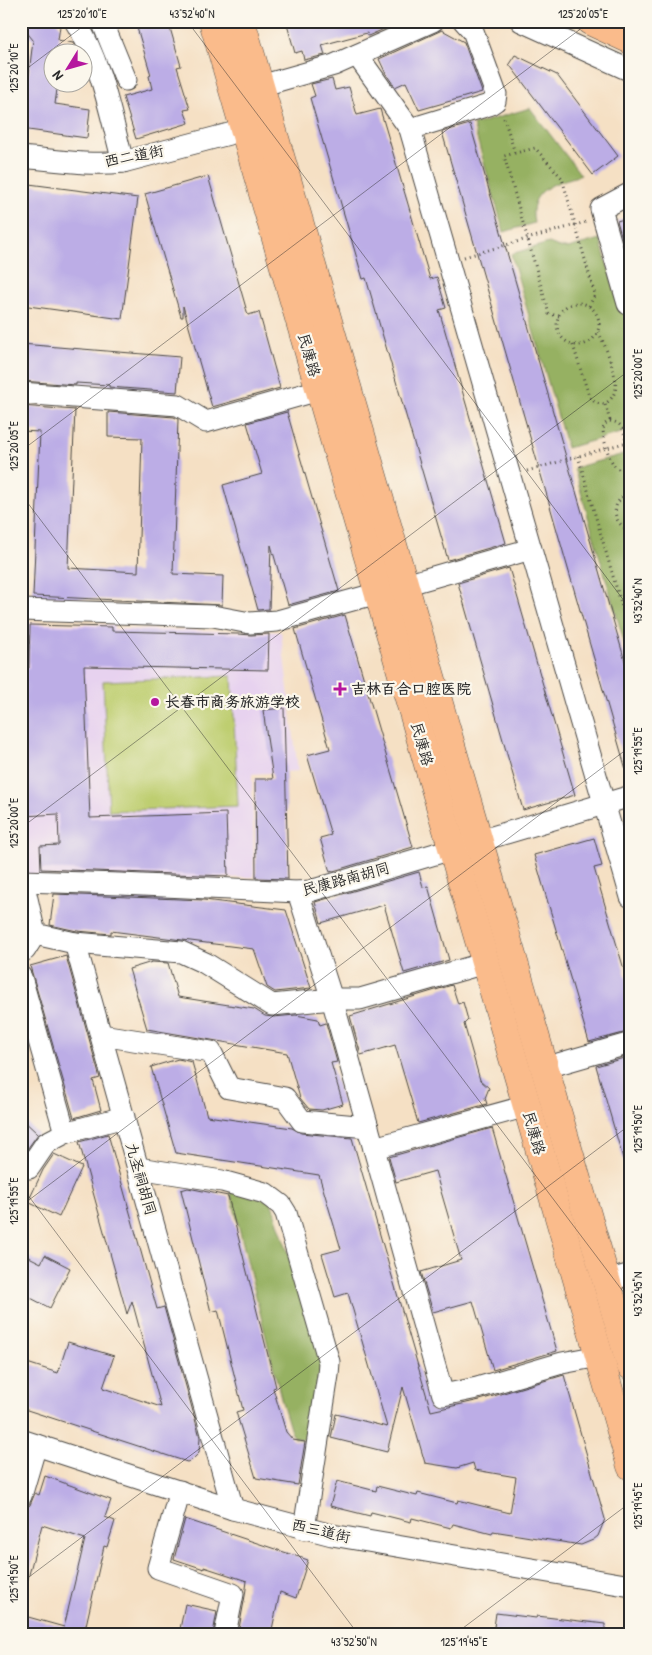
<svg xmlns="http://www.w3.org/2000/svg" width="652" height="1655" font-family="'Patrick Hand','LXGW WenKai TC',sans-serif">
  <rect width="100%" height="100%" fill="#fbf7ec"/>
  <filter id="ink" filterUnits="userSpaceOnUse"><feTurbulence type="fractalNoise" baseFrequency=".02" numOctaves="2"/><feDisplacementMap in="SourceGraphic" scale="10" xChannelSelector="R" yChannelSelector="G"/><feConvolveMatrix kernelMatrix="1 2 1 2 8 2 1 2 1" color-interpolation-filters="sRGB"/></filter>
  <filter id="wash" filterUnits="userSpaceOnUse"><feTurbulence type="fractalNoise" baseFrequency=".0096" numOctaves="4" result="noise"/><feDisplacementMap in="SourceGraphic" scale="20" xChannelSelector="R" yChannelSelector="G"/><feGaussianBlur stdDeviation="1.12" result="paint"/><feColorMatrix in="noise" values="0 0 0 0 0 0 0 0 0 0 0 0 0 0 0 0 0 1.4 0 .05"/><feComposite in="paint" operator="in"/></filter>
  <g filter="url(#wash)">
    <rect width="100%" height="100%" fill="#f5e0c4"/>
    <path fill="#e7d2ef" d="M21,623L114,625V629L281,632L298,771L252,774L254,877L151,881L24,875L21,816Z"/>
    <path fill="#bece70" stroke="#747c4e" d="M232,676L238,806L109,811L103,681Z"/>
    <g fill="#96b162" stroke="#606e46">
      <path d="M530,108L581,175C555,183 527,189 534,223L504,232L473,125Z"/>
      <path d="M600,239L621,313L629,311L631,315V430L567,448L511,254L549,243L559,247L568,248Z"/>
      <path d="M631,452V666L574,468Z"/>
      <path d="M230,1191L271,1201L323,1360L312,1441L295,1438L291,1432L282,1402Z"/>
    </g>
    <g id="blocks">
      <g fill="#bcade6">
        <path d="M21,21H56L60,26L58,40L73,43L78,52H52V82H58L55,104L90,109L87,138L21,129V82H28L33,40L21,25Z"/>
        <path d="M135,21H168L181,66L177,67L190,109L184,110L189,123L136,139L123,97L152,89L149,76L151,75Z"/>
        <path d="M286,21H402L368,36L367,33L322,45L325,55L304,60L302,51L295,53Z"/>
        <path d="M442,30L464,42L482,92L419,110L406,82L395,87L386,74L379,59Z"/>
        <path d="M515,55L557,75L618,156L593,175L509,64Z"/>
        <path d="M332,79L335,90L349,87L357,115L380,109L430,279L437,277L446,308L439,310L506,543L448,560L366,278L363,279L310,98L315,96L311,84Z"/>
        <path d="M470,124L631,682V773H627L442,132Z"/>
        <path d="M208,176L248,315L259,312L280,388L212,407L183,306V317H181L145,194Z"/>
        <path d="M21,183L138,198L122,319L21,305Z"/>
        <path d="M631,217V268L617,221Z"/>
        <path d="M21,344L180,357L177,392L109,387V385L76,383V385L21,381Z"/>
        <path d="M21,406L75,410L68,568L138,572L142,438L108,437V412L174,417L178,419L173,574L223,576L222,605L33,596L40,432L21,431Z"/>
        <path d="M287,412L339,591L288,605L271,545L269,609L258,610L223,485L262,474L247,423Z"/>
        <path d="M509,568L575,795L523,810L458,583Z"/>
        <path d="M345,615L413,847L330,872L320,838L331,835L307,755L330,749L295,629Z"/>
        <path d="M30,625L112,627V631L238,634L251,635L269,634L268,670L84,666L90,818L226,813L228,876L41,869L40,846L59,845L58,814L24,816L21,744V669L29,668Z"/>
        <path d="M284,708L288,879L256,878L255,779H273L263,710Z"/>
        <path d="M594,838L602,866L594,868L631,993V1031L589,1042L534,855Z"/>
        <path d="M419,872L423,887L428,886L449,960L404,973L384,905L321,923L315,902Z"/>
        <path d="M54,894L204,900L286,910L311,988L275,992L267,987L254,949L111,931V934L77,931L50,925Z"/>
        <path d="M66,956L100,1078L93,1080L101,1110L74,1118L30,966Z"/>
        <path d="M152,962L168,963L178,997L254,1009L265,1016L273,1017L296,1015L318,1019L320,1025L326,1023L337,1062L331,1063L343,1104L322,1110L309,1109L300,1098L287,1053L147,1029L129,969Z"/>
        <path d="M452,985L458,1004L463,1002L468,1020L464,1024L480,1080L489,1088L485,1098L487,1104L418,1123L395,1045L361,1055L350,1016Z"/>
        <path d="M631,1056V1172H627L596,1066Z"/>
        <path d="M178,1059L192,1062L207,1116L292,1128L301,1133L352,1138L431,1411L480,1400L564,1375L605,1519L598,1536L593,1540L581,1545L493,1531L492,1534L453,1524L451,1528L412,1518L411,1522L371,1512L370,1516L330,1506L337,1481L376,1491L377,1486L417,1496L418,1493L457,1503L458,1500L510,1513L516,1477L475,1470L473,1463L457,1468L425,1463L403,1387L387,1452L331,1438L336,1414L387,1427L348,1293L335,1297L322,1254L341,1249L319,1175L176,1153L151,1067Z"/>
        <path d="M21,1118L38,1134L25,1152L21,1151Z"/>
        <path d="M492,1128L557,1351L493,1370L473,1301L433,1312L421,1272L461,1260L435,1171L396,1182L389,1157Z"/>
        <path d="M108,1134L157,1309L164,1307L200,1437L199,1453L192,1460L187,1462L181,1460L21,1408V1361L58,1373L68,1342L114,1356L103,1388L161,1407L132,1301L127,1314L79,1142Z"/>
        <path d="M54,1154L82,1167L59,1217L28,1202L43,1170Z"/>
        <path d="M188,1188L228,1196L276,1387L273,1388L286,1432L293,1440L305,1442L298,1485L256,1478L236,1412L243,1410L218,1310L211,1312L181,1190Z"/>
        <path d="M21,1253L41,1263L45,1255L70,1268L50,1308L21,1293Z"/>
        <path d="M45,1476L111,1500L105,1517L115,1521L107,1547L104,1546L84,1634H21V1615L64,1627L85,1539L42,1525L26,1586L21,1585V1518L25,1508L30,1505L35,1493L39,1495Z"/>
        <path d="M185,1519L308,1560L296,1598L280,1592L271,1634H238L245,1596L247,1581L204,1567V1569L174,1559Z"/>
        <path d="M185,1604L217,1611L213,1634H179Z"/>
        <path d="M496,1613L536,1618L537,1616L605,1624V1634H493Z"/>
      </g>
    </g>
  </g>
  <g filter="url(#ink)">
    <use href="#blocks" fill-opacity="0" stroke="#494642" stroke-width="1"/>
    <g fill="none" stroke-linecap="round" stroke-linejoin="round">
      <defs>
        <g id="minor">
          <path d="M75,21C102,63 110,114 123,162"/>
          <path d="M102,21L126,80"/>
          <path d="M521,21L631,71"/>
          <path d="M357,55L410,129L631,897"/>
          <path d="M260,86L334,65L433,21"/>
          <path d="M410,129L489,105L495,101L496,94L473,31L464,21"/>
          <path d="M21,157C55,160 90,166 123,162L244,130"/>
          <path d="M628,304L601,209L631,193"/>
          <path d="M21,393L178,405L206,422L319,390"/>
          <path d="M405,585L531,549"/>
          <path d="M21,610L213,616L250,623L277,621L378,593"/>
          <path d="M21,880L26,894L35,934L75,943L233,1509"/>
          <path d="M21,881L120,884L298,892L310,891L631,796"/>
          <path d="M298,892L332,999L443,1395L477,1388L562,1363L599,1356"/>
          <path d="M75,943L181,952L205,963L272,1005L332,999H360L485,963"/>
          <path d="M21,952L25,950L35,934"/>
          <path d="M21,977L65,1133L46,1143L29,1168L21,1163"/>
          <path d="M101,1035L211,1052L229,1088L285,1098L302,1121L368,1127"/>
          <path d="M544,1068L631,1043"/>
          <path d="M65,1133L124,1117"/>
          <path d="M374,1148L527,1106"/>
          <path d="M138,1168L222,1181L265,1193L281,1205L286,1213L329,1362L328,1375L304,1529"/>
          <path d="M606,1281L631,1274"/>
          <path d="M21,1440L233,1509L332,1535L631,1586"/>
          <path d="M180,1491L158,1568L233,1594L225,1634"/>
          <path d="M21,1496L36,1445"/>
        </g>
        <g id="major">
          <path d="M213,21L631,1466"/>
          <path d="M241,21L631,1366"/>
          <path d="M590,21L631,40"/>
        </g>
      </defs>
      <use href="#minor" stroke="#494642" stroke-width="23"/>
      <use href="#major" stroke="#494642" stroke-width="29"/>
      <g stroke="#494642" stroke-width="3" stroke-dasharray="1 4" stroke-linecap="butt">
        <path d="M504,118L515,153"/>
        <path d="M464,257L586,222"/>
        <circle cx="578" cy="324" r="21"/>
        <path d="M559,316L549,314L504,156L535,148L562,178L595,295L589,306"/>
        <path d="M598,332C604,341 617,376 616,387C615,394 611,400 605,404L610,421"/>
        <path d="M573,345L589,396C593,402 597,404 605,404"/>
        <path d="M610,421C616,422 619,423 623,429L631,461C615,489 603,441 603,429L605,424Z"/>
        <path d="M578,456L631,638"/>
        <path d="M623,468L630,492"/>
        <path d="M527,471L631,441"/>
        <path d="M631,492C610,500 610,523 631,531"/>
      </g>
      <use href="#minor" stroke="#fff" stroke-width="21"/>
      <use href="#major" stroke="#fabb8b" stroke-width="28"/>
    </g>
  </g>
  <path fill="none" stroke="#2b2b2b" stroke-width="1" stroke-opacity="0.45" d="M187,21L631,610M21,73L90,21M21,451L591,21M21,494L631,1302M21,828L631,369M21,1186L358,1634M21,1206L631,746M21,1583L631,1124M455,1634L631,1502"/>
  <g fill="#b5179e" stroke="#fbf7ec" stroke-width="2">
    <path d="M337.5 681.5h5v5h5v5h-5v5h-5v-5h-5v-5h5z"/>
    <circle cx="155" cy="702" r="5"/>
  </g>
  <g text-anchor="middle" stroke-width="4.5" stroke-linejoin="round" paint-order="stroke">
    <g font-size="15" fill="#2b2b2b" stroke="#fbf7ec">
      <text transform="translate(134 156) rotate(-11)" y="5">西二道街</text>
      <text transform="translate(309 355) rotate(74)" y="5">民康路</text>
      <text transform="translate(422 744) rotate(74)" y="5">民康路</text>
      <text transform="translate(346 879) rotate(-15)" y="5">民康路南胡同</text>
      <text transform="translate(534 1133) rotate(74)" y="5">民康路</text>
      <text transform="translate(141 1179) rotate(74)" y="5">九圣祠胡同</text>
      <text transform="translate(321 1531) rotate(13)" y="5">西三道街</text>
    </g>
    <g font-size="15" font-weight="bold" fill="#2b2b2b" stroke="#fbf7ec" text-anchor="start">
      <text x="351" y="694">吉林百合口腔医院</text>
      <text x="165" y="707">长春市商务旅游学校</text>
    </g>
  </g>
  <rect width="652" height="1655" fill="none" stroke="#fbf7ec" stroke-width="55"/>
  <g transform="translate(68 68) rotate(233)"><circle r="24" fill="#fbf7ec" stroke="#a8a59f"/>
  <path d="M0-4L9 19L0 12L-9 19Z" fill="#b5179e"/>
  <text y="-8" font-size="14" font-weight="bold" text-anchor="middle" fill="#2b2b2b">N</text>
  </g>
  <rect x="28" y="28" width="596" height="1600" fill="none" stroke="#2b2b2b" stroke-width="2"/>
  <g font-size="12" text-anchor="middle" fill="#2b2b2b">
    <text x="82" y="18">125°20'10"E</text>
    <text x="192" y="18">43°52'40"N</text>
    <text x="583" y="18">125°20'05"E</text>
    <text transform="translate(14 68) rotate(-90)" y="4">125°20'10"E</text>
    <text transform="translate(638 374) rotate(-90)" y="4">125°20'00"E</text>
    <text transform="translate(14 446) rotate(-90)" y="4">125°20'05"E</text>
    <text transform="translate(638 601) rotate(-90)" y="4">43°52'40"N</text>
    <text transform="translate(638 751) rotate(-90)" y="4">125°19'55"E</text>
    <text transform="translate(14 823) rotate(-90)" y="4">125°20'00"E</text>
    <text transform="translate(638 1129) rotate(-90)" y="4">125°19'50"E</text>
    <text transform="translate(14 1201) rotate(-90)" y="4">125°19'55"E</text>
    <text transform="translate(638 1294) rotate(-90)" y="4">43°52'45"N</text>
    <text transform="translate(638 1506) rotate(-90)" y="4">125°19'45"E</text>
    <text transform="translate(14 1579) rotate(-90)" y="4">125°19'50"E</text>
    <text x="354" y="1646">43°52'50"N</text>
    <text x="464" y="1646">125°19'45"E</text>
  </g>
</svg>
